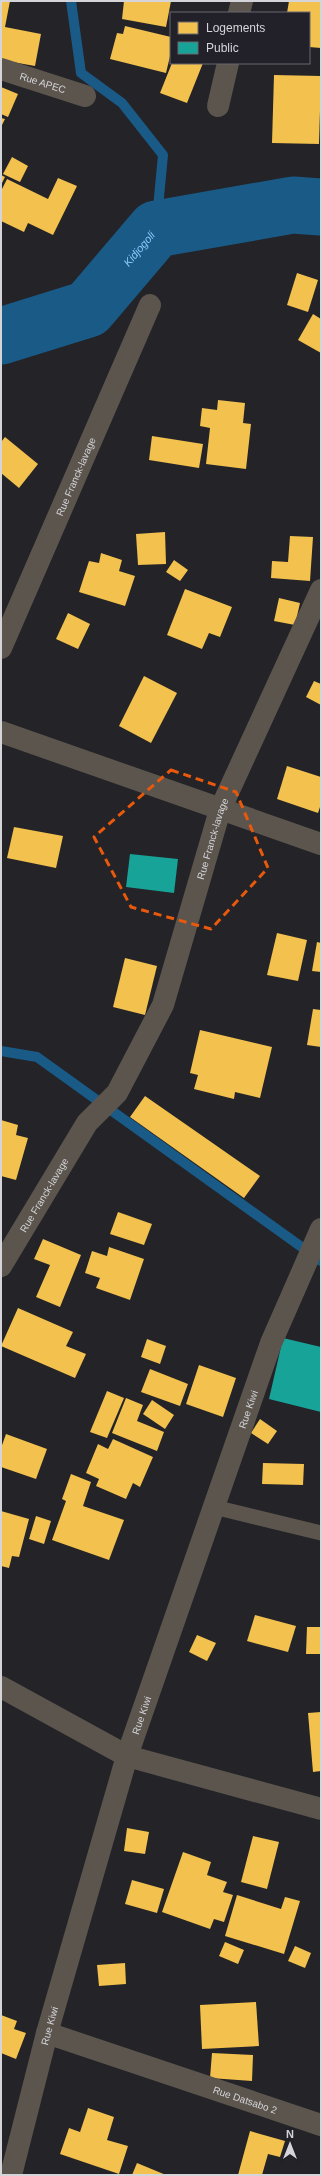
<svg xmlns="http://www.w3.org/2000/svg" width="322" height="2176" font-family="Arial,sans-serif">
  <rect width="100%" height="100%" fill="#232328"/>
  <g fill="#f2c14e">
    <path d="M1,1H10L5,27L41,34L35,66L1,60Z"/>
    <path d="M124,1H171L166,27L122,19Z"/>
    <path d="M289,1L321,2V48L309,47V13H287Z"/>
    <path d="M125,26L171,37V52L166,73L110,59L117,33L123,34Z"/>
    <path d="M172,63H203L187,103L160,93Z"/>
    <path d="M274,75L321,76L319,144L272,143Z"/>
    <path d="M1,87L18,94L8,117L1,114Z"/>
    <path d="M1,118L5,119L1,127Z"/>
    <path d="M12,157L28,166L20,182L3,174Z"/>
    <path d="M1,175L5,177L1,185Z"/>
    <path d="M58,178L77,186L53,235L28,223L24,232L1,221V191L7,179L48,199Z"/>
    <path d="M297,273L318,280L308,312L287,305Z"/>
    <path d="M313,314L321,319V353L298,340Z"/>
    <path d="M218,400L245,403L243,423L251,424L246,469L206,464L210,428L200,426L202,408L217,410Z"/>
    <path d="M152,436L203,444L199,468L149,460Z"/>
    <path d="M5,437L38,464L19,488L1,473V442Z"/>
    <path d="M165,532L166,564L138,565L136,534Z"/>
    <path d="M290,536L313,537L310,581L271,578L272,561L288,562Z"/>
    <path d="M101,553L122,560L119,571L135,576L125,606L79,592L89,561L99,563Z"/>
    <path d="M174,560L188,570L180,581L166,572Z"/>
    <path d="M185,589L232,607L220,637L209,633L202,649L167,635Z"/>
    <path d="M279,598L300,603L295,625L274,621Z"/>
    <path d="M68,613L90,624L78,649L56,639Z"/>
    <path d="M144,676L177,693L151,743L119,726Z"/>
    <path d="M314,681L321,684V705L306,697Z"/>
    <path d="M287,766L321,777V804L318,813L277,799Z"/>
    <path d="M14,827L63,836L56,868L7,858Z"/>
    <path d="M277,933L307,940L298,981L267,975Z"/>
    <path d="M317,942L321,943V972L312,971Z"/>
    <path d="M125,958L157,966L145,1015L113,1007Z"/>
    <path d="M313,1009L321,1010V1047L307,1045Z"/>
    <path d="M200,1030L272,1047L260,1098L235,1092L234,1099L194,1089L198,1075L190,1073Z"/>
    <path d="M145,1096L260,1176L244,1198L130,1117Z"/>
    <path d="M1,1120L18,1125L16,1135L28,1138L16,1180L1,1176Z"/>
    <path d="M118,1212L152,1224L144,1245L110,1234Z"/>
    <path d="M43,1239L81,1255L60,1307L36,1297L50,1265L34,1259Z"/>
    <path d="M109,1247L144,1259L130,1300L96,1288L100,1278L85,1273L92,1251L107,1256Z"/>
    <path d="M18,1308L73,1332L66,1346L86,1354L75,1378L1,1346Z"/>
    <path d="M147,1339L166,1346L160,1364L141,1357Z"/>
    <path d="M199,1365L236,1378L223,1417L186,1404Z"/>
    <path d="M150,1369L188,1384L180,1406L141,1392Z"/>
    <path d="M107,1391L124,1398L107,1438L90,1432Z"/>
    <path d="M126,1398L143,1405L137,1421L164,1432L157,1451L112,1433Z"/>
    <path d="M152,1400L174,1415L165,1429L143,1414Z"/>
    <path d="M260,1419L277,1431L268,1444L251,1433Z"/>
    <path d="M6,1434L47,1449L36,1479L1,1467V1448Z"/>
    <path d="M113,1439L153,1457L140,1487L133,1483L126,1499L96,1486L99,1479L86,1473L98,1444L108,1449Z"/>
    <path d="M263,1463L304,1464L303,1485L262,1484Z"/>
    <path d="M71,1474L91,1482L83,1506L124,1520L109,1560L52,1540L66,1501L62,1499Z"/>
    <path d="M1,1511L29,1519L19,1557L12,1556L9,1568L1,1566Z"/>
    <path d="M36,1516L51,1521L44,1544L29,1539Z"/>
    <path d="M255,1615L296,1626L288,1652L247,1641Z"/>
    <path d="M307,1627H321V1654H306Z"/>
    <path d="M197,1635L216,1643L207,1661L189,1652Z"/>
    <path d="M321,1712V1771L313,1772L308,1713Z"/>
    <path d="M127,1828L149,1832L145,1854L124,1851Z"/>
    <path d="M253,1836L279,1842L267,1889L241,1882Z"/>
    <path d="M183,1852L211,1862L207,1875L227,1882L223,1892L233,1895L224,1922L214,1919L210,1929L162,1912Z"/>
    <path d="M132,1880L164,1889L157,1913L125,1904Z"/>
    <path d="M237,1895L281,1909L285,1897L300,1901L284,1954L225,1936Z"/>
    <path d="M225,1942L244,1950L238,1964L219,1956Z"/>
    <path d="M295,1946L311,1953L305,1968L288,1961Z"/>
    <path d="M125,1963L126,1984L99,1986L97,1965Z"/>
    <path d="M256,2002L259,2046L202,2049L200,2005Z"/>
    <path d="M1,2015L17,2021L14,2029L26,2033L16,2059L1,2053Z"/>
    <path d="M212,2053L253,2055L252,2081L210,2078Z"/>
    <path d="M88,2108L114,2117L107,2140L128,2146L119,2174L60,2154L69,2128L80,2132Z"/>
    <path d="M250,2131L285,2141L280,2157L268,2154L262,2175H238Z"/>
    <path d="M137,2163L166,2175H132Z"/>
  </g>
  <g fill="#17a398">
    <path d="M130,854L178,859L174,893L126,887Z"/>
    <path d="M283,1338L321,1347V1412L269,1399Z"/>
  </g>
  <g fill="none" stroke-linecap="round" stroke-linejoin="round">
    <g stroke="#1a5a86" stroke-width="10">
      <path d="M71,1L81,73L122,103L163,155L156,229"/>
      <path d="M1,1051L37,1057L321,1261"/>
    </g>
    <path stroke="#1a5a86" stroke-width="57" id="s1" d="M1,336L88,309L156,229L293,205L321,207"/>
    <path stroke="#5c554d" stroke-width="15" d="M214,1507L321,1533"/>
    <g stroke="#5c554d" stroke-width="22">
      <path d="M239,13L242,1"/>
      <path id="s2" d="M1,69L85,96"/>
      <path d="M218,106L228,63"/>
      <path id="s3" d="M1,648L150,305"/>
      <path d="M1,732L321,844"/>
      <path id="s4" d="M1,1266L87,1123L117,1093L163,1005L220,810L321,590"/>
      <path d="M1,1687L127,1756L321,1809"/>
      <path id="s5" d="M47,2033L321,2125"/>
      <path id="s6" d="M11,2175L47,2033L127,1756L271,1343L321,1229"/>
    </g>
  </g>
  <path fill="none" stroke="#e8590c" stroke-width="3" stroke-dasharray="8 5" stroke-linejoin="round" d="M171,770L236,792L268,868L211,929L131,907L94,837Z"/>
  <g text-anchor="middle" stroke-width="4" stroke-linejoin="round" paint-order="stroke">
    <g font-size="10" fill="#d4d4d9" stroke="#22212a">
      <text dy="4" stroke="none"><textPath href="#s2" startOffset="44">Rue APEC</textPath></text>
      <text dy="4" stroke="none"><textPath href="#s3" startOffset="187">Rue Franck-lavage</textPath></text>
      <text dy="4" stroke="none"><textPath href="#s4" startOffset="482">Rue Franck-lavage</textPath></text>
      <text dy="4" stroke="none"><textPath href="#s4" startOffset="83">Rue Franck-lavage</textPath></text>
      <text dy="4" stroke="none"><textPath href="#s6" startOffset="802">Rue Kiwi</textPath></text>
      <text dy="4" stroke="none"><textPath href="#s6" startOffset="478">Rue Kiwi</textPath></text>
      <text dy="4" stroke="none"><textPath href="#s6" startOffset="154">Rue Kiwi</textPath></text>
      <text dy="4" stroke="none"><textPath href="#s5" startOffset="209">Rue Datsabo 2</textPath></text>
    </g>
    <g font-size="11" font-style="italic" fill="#8cc9fc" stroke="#22212a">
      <text dy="4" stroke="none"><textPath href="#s1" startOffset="170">Kidjogoli</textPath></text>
    </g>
  </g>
  <rect width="322" height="2176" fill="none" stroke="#d4d4d9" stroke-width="4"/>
  <rect x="170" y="12" width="140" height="52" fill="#22212a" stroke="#696970"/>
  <rect x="178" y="22" width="20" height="12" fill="#f2c14e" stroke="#696970"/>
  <text x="206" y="32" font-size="12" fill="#d4d4d9">Logements</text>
  <rect x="178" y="42" width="20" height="12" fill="#17a398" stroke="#696970"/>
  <text x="206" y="52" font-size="12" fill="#d4d4d9">Public</text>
  <g transform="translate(290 2144)" stroke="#22212a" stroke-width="3" paint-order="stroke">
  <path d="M0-3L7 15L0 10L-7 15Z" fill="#d4d4d9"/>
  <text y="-6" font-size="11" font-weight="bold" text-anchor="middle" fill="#d4d4d9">N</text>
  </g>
</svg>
